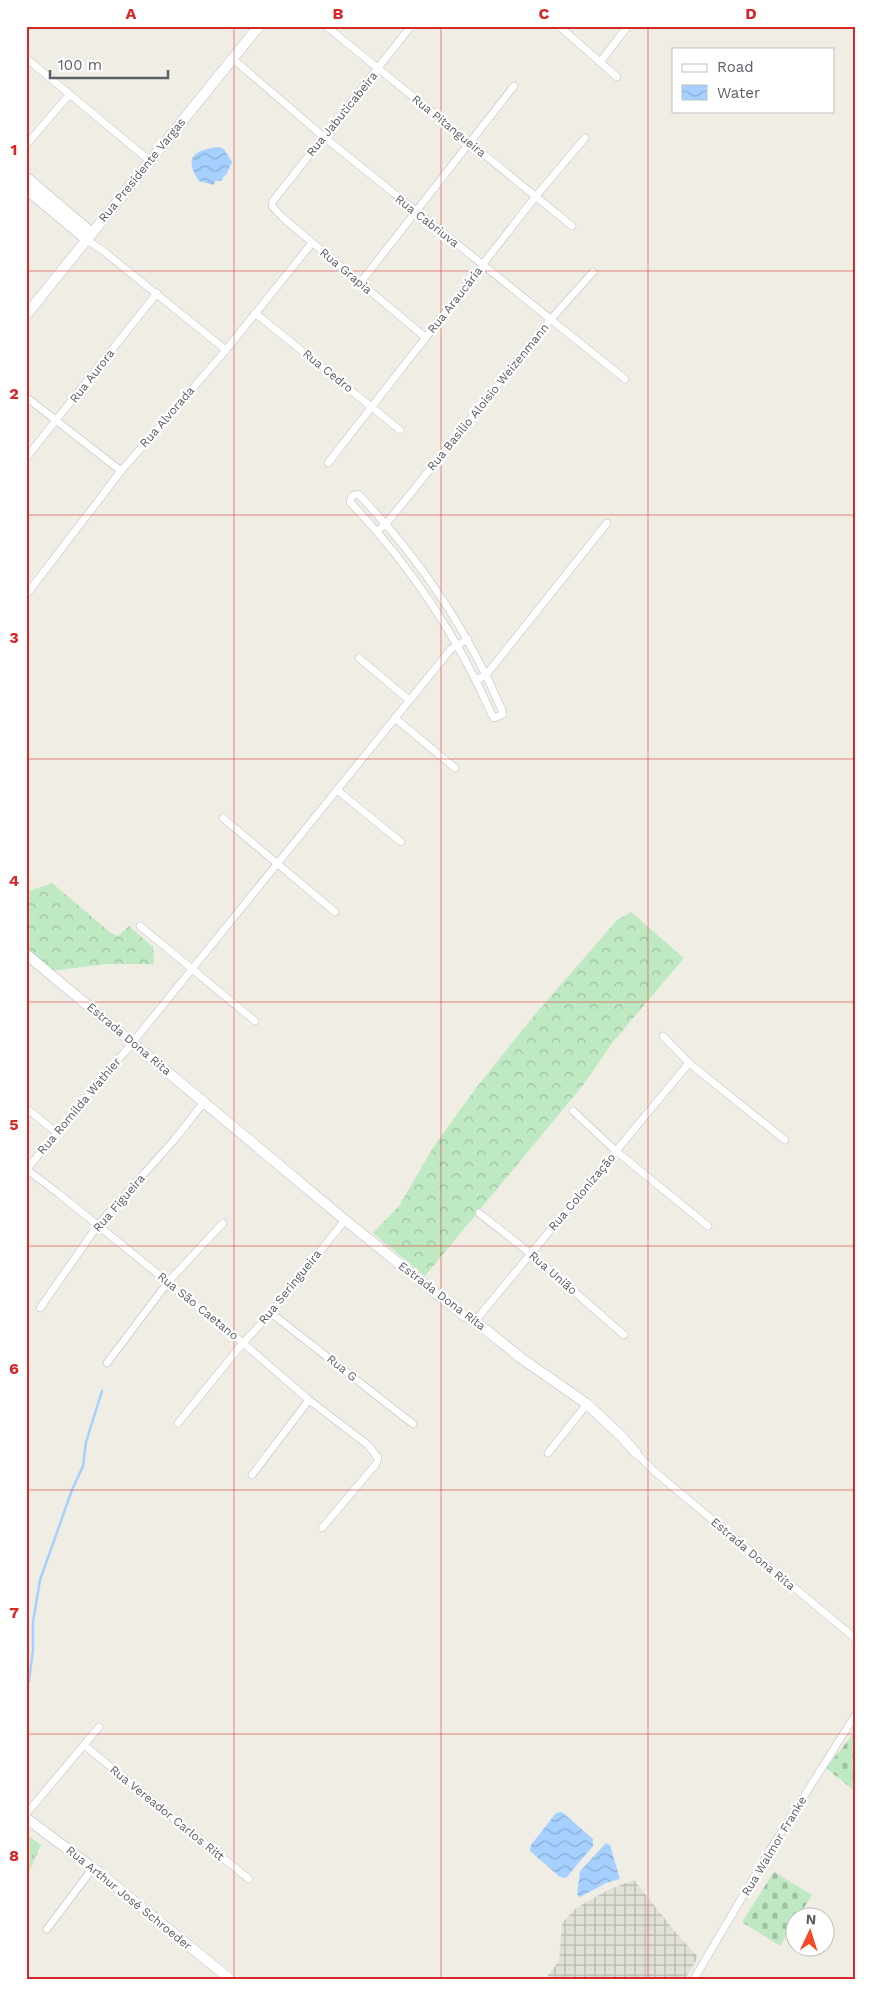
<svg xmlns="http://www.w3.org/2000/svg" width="882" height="2005" font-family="'Work Sans',sans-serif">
  <defs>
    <pattern id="industrial-grid" width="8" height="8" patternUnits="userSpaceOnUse" patternTransform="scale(1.25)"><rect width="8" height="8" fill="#e0e0d9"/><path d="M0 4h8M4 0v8" fill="none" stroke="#b9b9b4"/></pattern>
    <pattern id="forest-crowns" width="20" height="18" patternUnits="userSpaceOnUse" patternTransform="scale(1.25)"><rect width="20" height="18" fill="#bfe9c3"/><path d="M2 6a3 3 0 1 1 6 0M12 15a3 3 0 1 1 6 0" fill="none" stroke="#9ec0a2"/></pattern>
    <pattern id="cemetery-stones" width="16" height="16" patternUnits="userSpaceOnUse" patternTransform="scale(1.25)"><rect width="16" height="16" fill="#bfe9c3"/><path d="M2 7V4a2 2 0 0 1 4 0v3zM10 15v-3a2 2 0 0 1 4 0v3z" fill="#9ec0a2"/></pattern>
    <pattern id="park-tufts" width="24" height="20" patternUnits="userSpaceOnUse" patternTransform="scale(1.25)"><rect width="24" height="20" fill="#bfe9c3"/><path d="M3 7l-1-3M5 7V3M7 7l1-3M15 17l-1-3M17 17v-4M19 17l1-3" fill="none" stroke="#9ec0a2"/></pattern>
    <pattern id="water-waves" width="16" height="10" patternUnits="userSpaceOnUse" patternTransform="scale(1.25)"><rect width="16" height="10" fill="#a5d0ff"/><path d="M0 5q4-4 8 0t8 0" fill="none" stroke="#8aacd2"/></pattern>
  </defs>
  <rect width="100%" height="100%" fill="#f0eee4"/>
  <path fill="url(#industrial-grid)" d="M634,1880L677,1934L698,1957L685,1979H545L559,1961L562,1923L576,1908L608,1890Z"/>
  <g fill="url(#forest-crowns)">
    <path d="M52,883L111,933L118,936L129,926L153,947L154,964H108L50,971L26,948V892Z"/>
    <path d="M631,912L684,958L613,1042L583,1085L425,1276L373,1233L399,1206L434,1146L473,1092L532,1018L617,920Z"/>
  </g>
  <g fill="url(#cemetery-stones)">
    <path d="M855,1732H856V1792L826,1768Z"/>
    <path d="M774,1872L812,1895L798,1917L794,1918V1923L780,1946L742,1922Z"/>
  </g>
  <path fill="url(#park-tufts)" d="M26,1834L41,1845L26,1878Z"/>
  <g fill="url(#water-waves)">
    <path d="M219,147L224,149L232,162L226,175L224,176L221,181H215L214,185L199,181C183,157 194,150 219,147Z"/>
    <path d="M562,1812L593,1839V1846L566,1878L560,1877L530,1851L531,1845L556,1813Z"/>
    <path d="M606,1843L610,1845L620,1879L606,1883L580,1897L577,1894L580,1871Z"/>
  </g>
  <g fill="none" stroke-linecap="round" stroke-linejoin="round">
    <path stroke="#a5d0ff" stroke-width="2.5" d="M26,1684L29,1681L33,1650V1622L40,1580L72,1490L83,1466L86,1442L102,1391"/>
    <defs>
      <g id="street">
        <path d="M326,26L572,226"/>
        <path d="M411,26L273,201L272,206L283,218L425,337"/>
        <path d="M559,26L617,77"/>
        <path d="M26,58L150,161"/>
        <path d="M233,59L324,137L625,379"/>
        <path d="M600,62L628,26"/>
        <path d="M26,145L69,95"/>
        <path d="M87,240L102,250L226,350"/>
        <path d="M360,283L514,86"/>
        <path d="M255,313L400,430"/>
        <path d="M26,397L121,471"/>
        <path d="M26,458L157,293"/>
        <path d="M328,463L536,196L585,138"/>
        <path d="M358,494C420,558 467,629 502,710L503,714L494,718L492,715C457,635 410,565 350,502L352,496Z"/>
        <path d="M377,531L386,524L551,319L593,272"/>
        <path d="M26,595L121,471L226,350L312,243"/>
        <path d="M359,658L409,700"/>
        <path d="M476,680L486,675L607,523"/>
        <path d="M395,718L455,768"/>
        <path d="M337,790L401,842"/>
        <path d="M223,818L335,912"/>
        <path d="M140,926L255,1021"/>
        <path d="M663,1036L689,1063L785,1140"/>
        <path d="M26,1108L57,1133"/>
        <path d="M573,1111L616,1151L708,1226"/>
        <path d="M26,1169L58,1193L243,1343L309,1400L368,1445L378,1458L376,1464L322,1528"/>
        <path d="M26,1170L133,1042L451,649L468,639"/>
        <path d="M479,1213L530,1253L624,1335"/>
        <path d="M40,1308L98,1225L175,1139L204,1102"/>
        <path d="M271,1313L413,1424"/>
        <path d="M475,1321L689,1063"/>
        <path d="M107,1363L168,1282L223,1223"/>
        <path d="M178,1423L243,1343L271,1313L345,1220"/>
        <path d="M548,1453L587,1404"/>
        <path d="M636,1453L655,1472L856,1639"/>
        <path d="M252,1475L309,1400"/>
        <path d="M85,1746L249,1879"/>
        <path d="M26,1814L99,1727"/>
        <path d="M47,1929L93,1868"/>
        <path d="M694,1979L770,1850L856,1714"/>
      </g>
      <g id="secondary">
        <path d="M26,177L92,233"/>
        <path d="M26,189L87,240"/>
        <path d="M26,315L259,26"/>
        <path d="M26,954L345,1220L463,1315L475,1321L521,1358L587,1404L622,1437L636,1453"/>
        <path d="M26,1818L93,1868L230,1979"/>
      </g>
    </defs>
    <use href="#street" stroke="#b9bcc1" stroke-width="8"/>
    <use href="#secondary" stroke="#babdc3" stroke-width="11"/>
    <use href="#street" stroke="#fff" stroke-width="7"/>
    <use href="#secondary" stroke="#fff" stroke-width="10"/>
  </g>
  <path fill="none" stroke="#d62828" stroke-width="1" stroke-opacity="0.55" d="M234,26V1979M441,26V1979M648,26V1979M26,271H856M26,515H856M26,759H856M26,1002H856M26,1246H856M26,1490H856M26,1734H856"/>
  <g text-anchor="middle" stroke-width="4.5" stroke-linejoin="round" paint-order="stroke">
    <g font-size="12" fill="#5c6066" stroke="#fff">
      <text transform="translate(342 114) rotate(-51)" y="4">Rua Jabuticabeira</text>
      <text transform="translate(449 126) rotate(39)" y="4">Rua Pitangueira</text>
      <text transform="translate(142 170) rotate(-51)" y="4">Rua Presidente Vargas</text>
      <text transform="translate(427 221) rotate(38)" y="4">Rua Cabriuva</text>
      <text transform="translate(346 271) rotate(40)" y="4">Rua Grapia</text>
      <text transform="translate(455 300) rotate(-52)" y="4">Rua Araucária</text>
      <text transform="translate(328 371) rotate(39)" y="4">Rua Cedro</text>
      <text transform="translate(92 376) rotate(-52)" y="4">Rua Aurora</text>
      <text transform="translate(488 397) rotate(-51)" y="4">Rua Basilio Aloisio Weizenmann</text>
      <text transform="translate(167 417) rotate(-49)" y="4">Rua Alvorada</text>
      <text transform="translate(129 1039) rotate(40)" y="4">Estrada Dona Rita</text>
      <text transform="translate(79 1106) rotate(-50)" y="4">Rua Romilda Wathier</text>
      <text transform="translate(582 1192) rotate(-50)" y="4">Rua Colonização</text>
      <text transform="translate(119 1203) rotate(-49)" y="4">Rua Figueira</text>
      <text transform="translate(553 1273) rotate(41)" y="4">Rua União</text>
      <text transform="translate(290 1287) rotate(-51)" y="4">Rua Seringueira</text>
      <text transform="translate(442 1296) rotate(37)" y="4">Estrada Dona Rita</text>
      <text transform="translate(198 1306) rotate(39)" y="4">Rua São Caetano</text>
      <text transform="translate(342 1368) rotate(39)" y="4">Rua G</text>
      <text transform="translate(753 1554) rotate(40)" y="4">Estrada Dona Rita</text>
      <text transform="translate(167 1813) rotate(39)" y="4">Rua Vereador Carlos Ritt</text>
      <text transform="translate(774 1846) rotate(-59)" y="4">Rua Walmor Franke</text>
      <text transform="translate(129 1898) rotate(39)" y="4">Rua Arthur José Schroeder</text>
    </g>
  </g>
  <rect width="882" height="2005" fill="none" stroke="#ffffff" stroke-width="55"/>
  <rect x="672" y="48" width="162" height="65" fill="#ffffff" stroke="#bebfc2"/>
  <rect x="682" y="64" width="25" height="8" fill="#ffffff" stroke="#bebfc2"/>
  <text x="717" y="72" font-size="15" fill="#5c6066">Road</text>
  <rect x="682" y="85" width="25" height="15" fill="url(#water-waves)" stroke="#bebfc2"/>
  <text x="717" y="98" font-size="15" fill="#5c6066">Water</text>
  <g transform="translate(810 1932) rotate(4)"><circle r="24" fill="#ffffff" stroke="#bebfc2"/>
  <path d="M0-4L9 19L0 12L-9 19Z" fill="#f44826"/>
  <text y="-8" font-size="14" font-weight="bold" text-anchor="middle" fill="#5c6066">N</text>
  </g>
  <path d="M50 70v8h118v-8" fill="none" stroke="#5c6066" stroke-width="2.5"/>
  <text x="58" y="70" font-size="15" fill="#5c6066" stroke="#ffffff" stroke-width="4" paint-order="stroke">100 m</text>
  <rect x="28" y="28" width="826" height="1950" fill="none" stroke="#d62828" stroke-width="2"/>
  <g font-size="16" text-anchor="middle" font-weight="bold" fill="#d62828">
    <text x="131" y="19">A</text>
    <text x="338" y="19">B</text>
    <text x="544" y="19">C</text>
    <text x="751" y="19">D</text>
    <text x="14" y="155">1</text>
    <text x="14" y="399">2</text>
    <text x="14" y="643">3</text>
    <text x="14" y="886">4</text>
    <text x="14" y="1130">5</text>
    <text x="14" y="1374">6</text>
    <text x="14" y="1618">7</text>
    <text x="14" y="1861">8</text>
  </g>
</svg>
